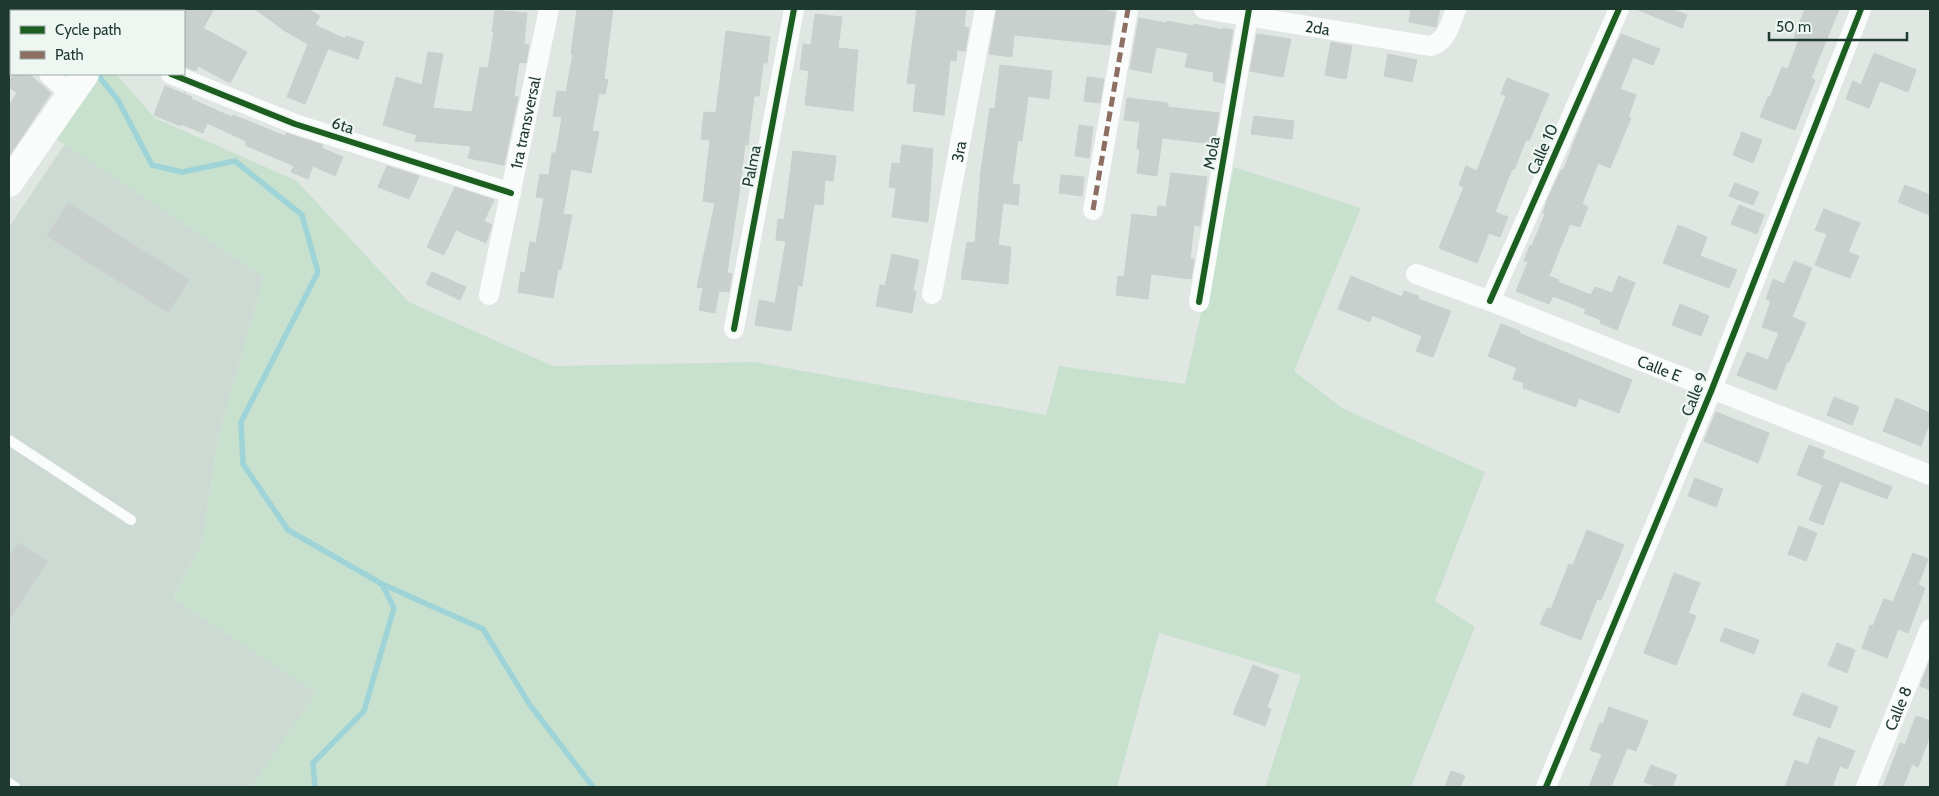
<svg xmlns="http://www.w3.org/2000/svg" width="1939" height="796" font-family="Cabin,sans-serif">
  <rect width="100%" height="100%" fill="#e0e7e3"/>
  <path fill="#cdd9d3" d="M65,144L264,277L218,438L202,544L173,598L317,693L251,787H9V227Z"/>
  <path fill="#c8e1ce" d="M58,74H116L155,118L297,181L409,302L553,366L754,362L1046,415L1059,366L1185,384L1234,167L1361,208L1294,371L1342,408L1485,472L1435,601L1475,627L1411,787H1265L1301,675L1159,633L1117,787H251L316,693L173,599L202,544L218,438L264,277L44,131L71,86Z"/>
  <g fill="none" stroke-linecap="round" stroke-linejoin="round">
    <g stroke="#9ed3d7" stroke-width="5.5">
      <path d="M44,9L46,11"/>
      <path d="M97,74L118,100L152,165L182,172L235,161L302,215L318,272L241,422L243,464L288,530L382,584L394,608L364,711L313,763L315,787"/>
      <path d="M382,584L483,629L530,705L593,787"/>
    </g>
  </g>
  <g fill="#c9cfcc" stroke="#c9d0cc">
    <path d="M184,9H214L203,28L247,52L230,83L198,66L196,71L184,66Z"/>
    <path d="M255,9H308L320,16L315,25L345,39L346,36L364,42L358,59L328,49L305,104L287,97L308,44L285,31Z"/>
    <path d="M577,9H613L604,79L608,80L605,94L599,93L592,131L599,132L591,173L571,169L563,214L572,215L561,270L558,269L553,298L518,292L521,272L525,273L530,242L536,243L544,198L536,197L540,174L549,175L552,153H556L562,117L553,116L557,91L566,92L573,54H571Z"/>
    <path d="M917,9H966L964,27L969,28L965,51L957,50L956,61L950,60L944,115L913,111L916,84L907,83Z"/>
    <path d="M997,9H1091L1115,12L1110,45L1014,35L1012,57L989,54Z"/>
    <path d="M1411,9H1440L1436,27L1409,22Z"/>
    <path d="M1636,9H1671L1687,15L1682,28Z"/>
    <path d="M1805,9H1839L1811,78L1815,80L1795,130L1760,117L1768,97H1770L1782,67L1788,69L1799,39L1794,37Z"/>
    <path d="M495,10L527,13L524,44L529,45L526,63L519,62L514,96L518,97L504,165L468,158L471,146L415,141L417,135L383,125L396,77L422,85L428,52L443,54L433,108L472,112L480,67L488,68L494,32H492Z"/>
    <path d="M815,14L842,17L838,48L858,50L853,111L805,105L809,71L800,69L803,44L811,45Z"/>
    <path d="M1139,18L1166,23L1167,21L1193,26L1194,24L1223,30V28L1233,30L1224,83L1213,81L1214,72L1185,67L1188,53L1156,47L1151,73L1130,69Z"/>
    <path d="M726,31L770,37L767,63H763L759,96H754L748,145L745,144L739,194L727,273L732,274L729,292L719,291L715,313L699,310L703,288L697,287L715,203L703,201L710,140L701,139L704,112L716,113Z"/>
    <path d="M1257,34L1291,39L1283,77L1250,71Z"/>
    <path d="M1621,34L1660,49L1653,65L1633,57L1620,89L1636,95L1628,117L1631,118L1610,168L1598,163L1582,204L1588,207L1580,227L1570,224L1549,276L1559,280L1558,282L1591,295L1595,287L1612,293L1619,276L1635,283L1617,330L1600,323L1601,320L1584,313L1586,309L1553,296L1549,304L1516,291L1528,262L1524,261L1530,245L1532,246L1545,214L1543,213L1548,198L1561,170L1563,171L1582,122Z"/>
    <path d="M1331,42L1352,46L1346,79L1325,75Z"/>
    <path d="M1874,53L1916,70L1908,92L1880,81L1869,108L1846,99L1853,81L1861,85Z"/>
    <path d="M1388,54L1417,60L1412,82L1384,76Z"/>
    <path d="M1000,65L1052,71L1049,99L1028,96L1022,141L1018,140L1012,184L1020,185L1018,205L1003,203L998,245L1011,247L1008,284L961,279L967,242L975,243L981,171L990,108L995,109Z"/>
    <path d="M14,74H29L51,93L9,156V105L17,93L9,87V81Z"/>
    <path d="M1087,77L1104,79L1100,103L1084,101Z"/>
    <path d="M1507,78L1549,94L1529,141L1526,140L1514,170L1512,169L1495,212L1508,217L1500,237L1489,233L1477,263L1439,248L1464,187L1459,185L1466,166L1477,171L1506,96L1501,94Z"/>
    <path d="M165,86L184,94L185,92L184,94L192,97L191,99L232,117L233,115L285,136L286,133L323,145L322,148L343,157L335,176L313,166L308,179L291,172L294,166L245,145L246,141L207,123L203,133L181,124L180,126L154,115Z"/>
    <path d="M1127,98L1168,103V107L1219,113L1214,144L1162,138L1157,176L1137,173L1140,150L1137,149L1140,122L1124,120Z"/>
    <path d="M1254,116L1294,121L1292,139L1251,134Z"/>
    <path d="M1079,125L1093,127L1089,158L1075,156Z"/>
    <path d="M1742,132L1762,140L1753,163L1733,155Z"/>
    <path d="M902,145L933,149L928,222L892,217L896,188L889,187L892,163L900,164Z"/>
    <path d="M793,151L836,156L833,181L825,180L823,205L814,204L802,286L798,285L791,331L755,325L759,300L775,303L786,241L776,240L778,219L784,220Z"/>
    <path d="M387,166L419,176L409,199L378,187Z"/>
    <path d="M1171,173L1207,177L1200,226L1194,225L1190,259H1194L1191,279L1151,274L1148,299L1116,295L1118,276L1124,277L1132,214L1157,217L1158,206L1166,207Z"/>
    <path d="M1061,175L1084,177L1082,196L1059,193Z"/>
    <path d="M1735,183L1759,192L1753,205L1729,196Z"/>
    <path d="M1905,185L1930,195V215L1898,202Z"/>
    <path d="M455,187L494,200L484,221L492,225L486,243L456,230L444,255L427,247Z"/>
    <path d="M68,203L189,280L168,312L47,236Z"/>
    <path d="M1739,205L1764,215L1757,234L1731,224Z"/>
    <path d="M1824,209L1860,223L1848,252L1859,256L1850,278L1815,265L1827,234L1815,230Z"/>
    <path d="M1678,225L1707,237L1700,256L1737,270L1729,288L1663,263Z"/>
    <path d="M892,254L919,260L913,291H916L912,313L876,306L880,285L885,286Z"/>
    <path d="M1794,261L1812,268L1792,317L1806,323L1789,362H1787L1776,390L1737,375L1747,352L1768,360L1779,333L1762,327L1771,301L1766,299L1773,279L1784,284Z"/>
    <path d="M432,272L466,287L460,300L426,284Z"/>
    <path d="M1351,276L1402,297L1404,291L1419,296L1418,299L1451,311L1433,357L1416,351L1422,336L1372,315L1370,322L1338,309Z"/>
    <path d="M1680,304L1709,316L1701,336L1672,325Z"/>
    <path d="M1501,324L1520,331L1519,333L1632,380L1619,413L1579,398L1576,407L1523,388L1524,383L1513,379L1517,368L1488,356Z"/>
    <path d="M1834,397L1859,407L1852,425L1827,415Z"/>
    <path d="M1896,398L1930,413V422L1921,446L1883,431Z"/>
    <path d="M1716,412L1769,433L1758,463L1704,441Z"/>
    <path d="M1809,445L1825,451L1822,458L1892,487L1887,499L1840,481L1823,525L1809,520L1823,485L1797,475Z"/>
    <path d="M1695,478L1723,489L1716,507L1688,496Z"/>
    <path d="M1799,526L1817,533L1806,561L1788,554Z"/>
    <path d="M1587,530L1624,545L1601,600L1597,599L1581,640L1540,624L1547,608L1551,609L1569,564L1573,565Z"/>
    <path d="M18,543L47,561L9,620V558Z"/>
    <path d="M1913,553L1928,559L1918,585L1925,588L1908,633L1898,629L1887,658L1862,648L1870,625L1873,626L1884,599L1893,602Z"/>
    <path d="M1674,573L1700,583L1688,613L1696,616L1676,665L1644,653Z"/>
    <path d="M1725,628L1759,640L1754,654L1720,641Z"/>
    <path d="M1837,643L1855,650L1847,673L1828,665Z"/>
    <path d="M1930,660V690L1920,686Z"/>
    <path d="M1253,665L1279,675L1267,707L1271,709L1265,726L1233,714Z"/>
    <path d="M1802,693L1838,707L1830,728L1793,715Z"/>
    <path d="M1609,707L1648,721L1636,751L1627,748L1611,787H1589L1602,754L1590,750L1600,723L1603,724Z"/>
    <path d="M1916,716L1930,721V736L1918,767L1912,764L1903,787H1883L1900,743L1905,745Z"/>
    <path d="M1818,737L1855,751L1847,769L1840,766L1832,787H1785L1795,760L1808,765Z"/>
    <path d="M1651,765L1677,775L1672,787H1659L1644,782Z"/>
    <path d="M1451,771L1465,776L1460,787H1445Z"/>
  </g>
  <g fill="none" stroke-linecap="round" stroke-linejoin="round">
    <g stroke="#fafbfb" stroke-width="10">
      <path d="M9,440L131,520"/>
      <path d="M9,783L15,787"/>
    </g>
    <g stroke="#fafbfb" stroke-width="20">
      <path id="s1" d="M1204,9L1430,46C1447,42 1450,24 1456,9"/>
      <path d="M9,37L11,39"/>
      <path d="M49,74L70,94"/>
      <path d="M171,74L295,124L511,193"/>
      <path d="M1093,210L1128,9"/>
      <path id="s2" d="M1416,274L1490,301L1930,475"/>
      <path id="s3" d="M932,294L985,9"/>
      <path id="s4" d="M489,295L549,9"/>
      <path d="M1490,301L1619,9"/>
      <path d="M1199,302L1249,9"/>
      <path d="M734,329L794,9"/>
      <path d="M1546,787L1712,389L1861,9"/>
      <path id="s5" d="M1866,787L1930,629"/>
    </g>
    <g stroke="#fafbfb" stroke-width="28">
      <path d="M131,11L133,9"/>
      <path d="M9,183L85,74"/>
    </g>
    <path stroke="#8d6e63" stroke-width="5" stroke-dasharray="10 5" stroke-linecap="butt" d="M1093,210L1128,9"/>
    <defs>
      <g id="cycleway">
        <path d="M171,74L295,124L511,193"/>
        <path d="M1490,301L1619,9"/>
        <path d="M1199,302L1249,9"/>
        <path d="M734,329L794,9"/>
        <path d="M1546,787L1712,389L1861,9"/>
      </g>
    </defs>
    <use href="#cycleway" stroke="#edf6f1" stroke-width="9"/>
    <use href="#cycleway" stroke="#1b5e20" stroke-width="6"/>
  </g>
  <g text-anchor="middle" stroke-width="4.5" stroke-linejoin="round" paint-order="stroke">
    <g font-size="16" fill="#1e3930" stroke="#edf6f1">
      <text dy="6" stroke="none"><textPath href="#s1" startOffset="115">2da</textPath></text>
      <text dy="6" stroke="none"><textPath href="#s4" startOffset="176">1ra transversal</textPath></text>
      <text transform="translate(343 125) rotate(18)" y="6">6ta</text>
      <text transform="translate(1542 149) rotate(-66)" y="6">Calle 10</text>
      <text dy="6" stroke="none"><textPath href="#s3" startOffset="145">3ra</textPath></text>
      <text transform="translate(1211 153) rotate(-80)" y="6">Mola</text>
      <text transform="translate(751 166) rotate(-79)" y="6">Palma</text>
      <text dy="6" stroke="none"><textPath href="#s2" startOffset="261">Calle E</textPath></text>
      <text transform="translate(1694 394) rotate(-68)" y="6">Calle 9</text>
      <text dy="6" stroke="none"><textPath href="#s5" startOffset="85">Calle 8</textPath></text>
    </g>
  </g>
  <rect width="1939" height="796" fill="none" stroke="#1e3930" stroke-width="20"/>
  <rect x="10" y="10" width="175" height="65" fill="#edf6f1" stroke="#9aaaa4"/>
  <rect x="20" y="26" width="25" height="8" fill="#1b5e20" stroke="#9aaaa4"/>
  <text x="55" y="35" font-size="15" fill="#1e3930">Cycle path</text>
  <rect x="20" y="51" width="25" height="8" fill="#8d6e63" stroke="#9aaaa4"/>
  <text x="55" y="60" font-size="15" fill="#1e3930">Path</text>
  <path d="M1769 32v8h138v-8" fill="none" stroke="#1e3930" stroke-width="2.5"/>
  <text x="1776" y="32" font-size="15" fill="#1e3930" stroke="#edf6f1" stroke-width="4" paint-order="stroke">50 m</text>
</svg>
